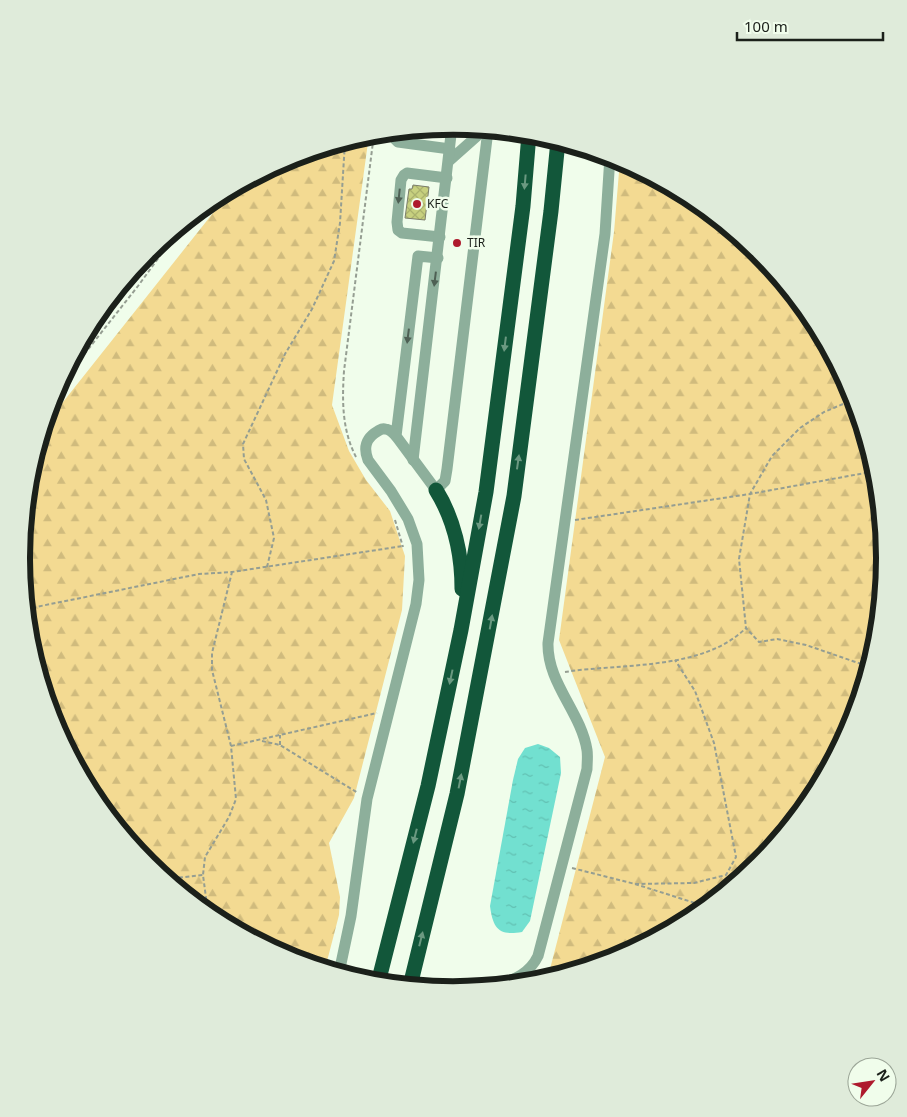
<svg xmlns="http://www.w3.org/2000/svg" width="907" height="1117" font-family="'Noto Sans',sans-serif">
  <defs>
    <pattern id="forest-firs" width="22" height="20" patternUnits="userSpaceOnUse" patternTransform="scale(1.25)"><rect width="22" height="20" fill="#f3da92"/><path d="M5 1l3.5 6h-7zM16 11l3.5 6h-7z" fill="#d0bb7d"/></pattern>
    <pattern id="water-ripples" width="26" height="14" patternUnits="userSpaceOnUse" patternTransform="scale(1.25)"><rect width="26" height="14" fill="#72e0d0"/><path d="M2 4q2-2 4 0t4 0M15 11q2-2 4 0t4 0" fill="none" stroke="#62c0b2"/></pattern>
    <pattern id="building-cross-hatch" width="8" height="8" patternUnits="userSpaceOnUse" patternTransform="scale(1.25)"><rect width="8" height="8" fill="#c7d07f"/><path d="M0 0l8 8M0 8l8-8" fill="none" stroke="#aab26d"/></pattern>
  </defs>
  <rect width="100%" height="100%" fill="#f0fdeb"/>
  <g fill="url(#forest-firs)">
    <path d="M369,135L332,405L349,451L366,480L390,511L405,556L402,610L354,798L329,843L340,897L339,915L325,969L288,958L213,918L148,864L94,798L54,724L30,643L21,558L30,474L44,426L232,189L288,159Z"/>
    <path d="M620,160L694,199L759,253L813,319L853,393L877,474L886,559L877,643L853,724L813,799L759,864L693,918L619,958L538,982L516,985L550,969L605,757L559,640L614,232Z"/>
  </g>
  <path fill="url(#water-ripples)" d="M538,744L549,748L560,757L561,773L530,921L522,932C499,936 493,929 490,906L513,780L518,759L525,748Z"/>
  <g fill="url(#building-cross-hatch)" stroke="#7b7d6b">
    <path d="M438,128L437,137L410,134V130Z"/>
    <path d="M413,185L429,187L425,220L405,218L409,189H412Z"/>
  </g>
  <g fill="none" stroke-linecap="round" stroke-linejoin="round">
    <g stroke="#959e92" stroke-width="2" stroke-dasharray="4 2.5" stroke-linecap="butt">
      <path d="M56,390L138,286L184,223"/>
      <path d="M855,399L824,412L800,428L772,456L750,494L739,559L746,628L759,642L777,639L806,645L870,667"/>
      <path d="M356,457C342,430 342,401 344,371L374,134"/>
      <path d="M395,520L403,547"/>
      <path d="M575,520L750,494L876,471"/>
      <path d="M267,567L274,538L266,500L244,459L243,444L285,354L312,309L334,261L340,223L345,142"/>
      <path d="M26,609L199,574L232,572L403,546"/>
      <path d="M565,672C622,663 702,671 746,628"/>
      <path d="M262,741L280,745L358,793"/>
      <path d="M280,745V735"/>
      <path d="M231,746L377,713"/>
      <path d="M572,868L635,884L695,903L705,908"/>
      <path d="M166,879L203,875"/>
      <path d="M635,884L694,883L726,875L736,857L714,743L695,691L675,660"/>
      <path d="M208,913L203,875L205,857L229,817L236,799L231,746L212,670V653L232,572"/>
      <path d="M693,918L695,903"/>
    </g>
    <g stroke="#8daf9b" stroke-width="11">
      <path d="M395,132V139L398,142L450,149"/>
      <path d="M449,161L485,129"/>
      <path d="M440,237L402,233L398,230L397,222L401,180L404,175L407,173L447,178"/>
      <path d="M438,258L418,256L396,436L436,490L445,481L447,469L488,130"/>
      <path d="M413,460L452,126"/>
      <path d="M339,973L351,916L367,799L416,604L419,580L417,544L408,519L391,491L368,460C363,447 366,438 378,431C380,430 382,428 385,429C390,429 393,433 396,436"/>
      <path d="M494,987C512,980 529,975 538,956L587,769C587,763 588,756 587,750C581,712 547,683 548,643L605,234L610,156"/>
    </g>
    <g stroke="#12573a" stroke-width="15">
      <path d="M436,490C454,519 462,555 462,589"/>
      <path d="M378,983L428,786L461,630L486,492L523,206L529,134"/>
      <path d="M410,986L457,794L514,496L551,211L558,141"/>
    </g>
  </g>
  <defs><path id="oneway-solid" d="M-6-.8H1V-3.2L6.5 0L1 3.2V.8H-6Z" transform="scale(1.25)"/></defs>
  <g fill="#6b9981">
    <use href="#oneway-solid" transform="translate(525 182) rotate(95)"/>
    <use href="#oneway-solid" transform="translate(505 344) rotate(97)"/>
    <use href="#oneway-solid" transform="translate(518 462) rotate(-82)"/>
    <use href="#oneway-solid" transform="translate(480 522) rotate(100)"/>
    <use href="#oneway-solid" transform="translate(491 622) rotate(-80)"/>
    <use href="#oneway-solid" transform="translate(451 677) rotate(102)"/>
    <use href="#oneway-solid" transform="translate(460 781) rotate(-79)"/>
    <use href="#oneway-solid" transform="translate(415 836) rotate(104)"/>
    <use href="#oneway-solid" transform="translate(421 939) rotate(-76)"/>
  </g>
  <g fill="#4e6054">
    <use href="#oneway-solid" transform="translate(399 196) rotate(96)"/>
    <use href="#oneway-solid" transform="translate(435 279) rotate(97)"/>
    <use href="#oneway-solid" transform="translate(408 336) rotate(97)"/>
  </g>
  <g fill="#ae1a2d" stroke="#f0fdeb" stroke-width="2">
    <circle cx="417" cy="204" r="5"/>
    <circle cx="457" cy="243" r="5"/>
  </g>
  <g text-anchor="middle" stroke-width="5" stroke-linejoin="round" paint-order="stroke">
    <g font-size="12" fill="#1b201a" stroke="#f0fdeb" text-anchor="start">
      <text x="427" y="208">KFC</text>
      <text x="467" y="247">TIR</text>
    </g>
  </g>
  <path d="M0 0H907V1117H0ZM30 558a423 423 0 1 1 846 0a423 423 0 1 1-846 0Z" fill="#dfebda" fill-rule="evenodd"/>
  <path fill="none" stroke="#1b201a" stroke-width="6" d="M30 558a423 423 0 1 1 846 0a423 423 0 1 1-846 0Z"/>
  <g transform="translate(872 1082) rotate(60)"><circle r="24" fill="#f0fdeb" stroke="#9ba597"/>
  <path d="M0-4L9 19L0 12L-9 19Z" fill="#ae1a2d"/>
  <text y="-8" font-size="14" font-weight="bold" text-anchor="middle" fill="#1b201a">N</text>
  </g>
  <path d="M737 32v8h146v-8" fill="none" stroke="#1b201a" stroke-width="2.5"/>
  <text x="744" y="32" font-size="15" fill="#1b201a" stroke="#f0fdeb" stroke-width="4" paint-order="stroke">100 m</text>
</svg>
